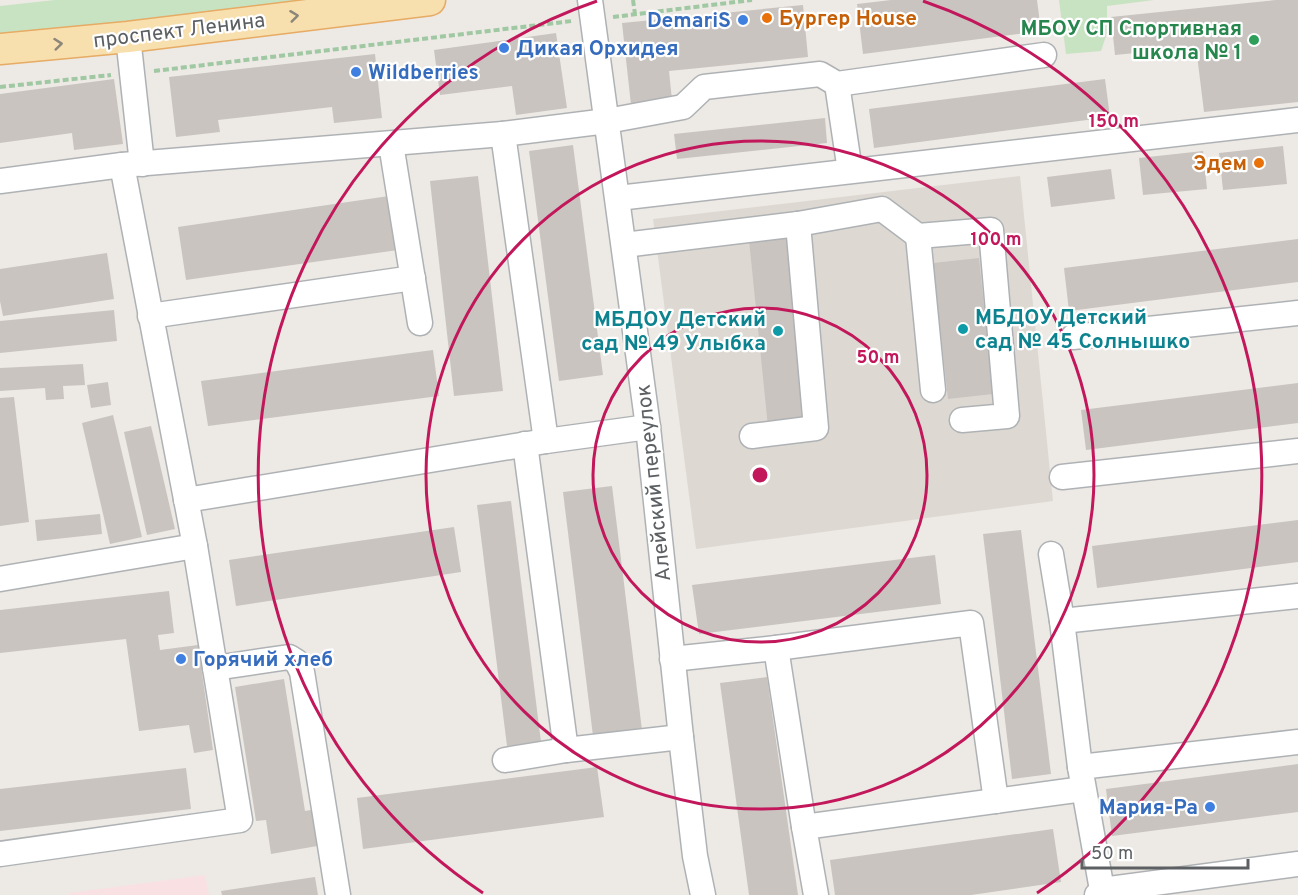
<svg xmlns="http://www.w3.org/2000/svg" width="1298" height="895" font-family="Overpass,sans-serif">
  <rect width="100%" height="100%" fill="#ede9e4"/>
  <path fill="#ddd9d2" d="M1020,176L1053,501L696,549L653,219Z"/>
  <path fill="#f9e1e3" d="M205,875L209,895H69V893Z"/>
  <g fill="#c8e3c2">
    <path d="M55,0H363L0,40V6Z"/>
    <path d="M1059,0H1154L1107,6V33L1101,51L1066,54Z"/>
  </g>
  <g fill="#c9c4c0">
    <path d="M891,0H1037L1041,31L863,54L857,4Z"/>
    <path d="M1276,0H1298V102L1204,112L1196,47L1115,55L1111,17Z"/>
    <path d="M803,5L808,57L669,71L672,100L631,105L622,23Z"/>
    <path d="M556,33L567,108L516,115L512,86L440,95L434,50Z"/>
    <path d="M375,54L382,118L334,123L332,107L218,120L220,132L176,137L169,77Z"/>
    <path d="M114,79L123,144L74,150L72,133L0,143V94Z"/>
    <path d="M1105,79L1110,117L874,148L869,109Z"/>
    <path d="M825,118L827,143L677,159L674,134Z"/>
    <path d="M573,145L603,375L559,381L529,151Z"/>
    <path d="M1283,146L1287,184L1223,190L1219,153Z"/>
    <path d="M1203,151L1207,189L1143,195L1139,158Z"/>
    <path d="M1111,169L1115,199L1051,207L1047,177Z"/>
    <path d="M478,176L503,391L454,396L430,181Z"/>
    <path d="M389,196L398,250L186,280L178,227Z"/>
    <path d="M788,236L807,423L768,427L749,240Z"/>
    <path d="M1298,239V282L1069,311L1064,268Z"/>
    <path d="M107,253L114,299L3,316L0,301V269Z"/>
    <path d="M979,258L993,394L948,399L933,263Z"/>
    <path d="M114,310L117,341L0,353V321Z"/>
    <path d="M433,350L439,396L208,426L201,381Z"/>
    <path d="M83,364L85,385L63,386L64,399L46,400L45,388L0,391V368Z"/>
    <path d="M108,382L111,405L91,408L87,385Z"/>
    <path d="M1298,383V423L1086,450L1081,410Z"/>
    <path d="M14,397L29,522L0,526V398Z"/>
    <path d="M113,415L142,537L110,544L82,423Z"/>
    <path d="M151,426L175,529L147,535L124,432Z"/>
    <path d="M612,486L642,730L593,736L563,492Z"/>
    <path d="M511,501L541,742L507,746L477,505Z"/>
    <path d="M100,514L102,534L37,541L35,520Z"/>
    <path d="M1298,520V562L1097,588L1092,546Z"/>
    <path d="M454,527L461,572L236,606L229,560Z"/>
    <path d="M1021,530L1051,774L1012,779L983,534Z"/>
    <path d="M935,555L941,604L699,634L692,585Z"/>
    <path d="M169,591L174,633L158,635L160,650L198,645L213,750L194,753L189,725L139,731L126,639L0,653V610Z"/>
    <path d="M767,677L798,895H749L720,683Z"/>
    <path d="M284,679L305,811L317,809L323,845L271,854L266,820L256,821L235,687Z"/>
    <path d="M1298,764V812L1112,836L1106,789Z"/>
    <path d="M597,767L604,817L363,849L357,798Z"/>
    <path d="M186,768L191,809L0,831V789Z"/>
    <path d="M1053,829L1061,882L971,895H835L830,860Z"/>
    <path d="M315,877L318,895H222L221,891Z"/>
  </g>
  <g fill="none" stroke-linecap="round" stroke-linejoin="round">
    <defs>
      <g id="minor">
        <path d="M590,0L648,427L681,737L695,856L703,895"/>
        <path d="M128,37L142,164"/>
        <path d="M837,84L850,171"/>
        <path d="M391,144L420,323"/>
        <path d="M0,181L122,165L503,134"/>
        <path d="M618,198L1298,120"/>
        <path d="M918,236L933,390"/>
        <path d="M624,245L798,224L882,209L918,236L991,230L1007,416L962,420"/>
        <path d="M150,316L413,278"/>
        <path d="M1073,337L1298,313"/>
        <path d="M752,436L816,428L798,224"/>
        <path d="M546,441L503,134L607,121L683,107L704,87L820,74L837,84L1044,55"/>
        <path d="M525,444L566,750L681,737"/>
        <path d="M1062,477L1298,451"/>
        <path d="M186,500L546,441L648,427"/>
        <path d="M1051,554L1062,621L1080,767"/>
        <path d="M0,579L195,546"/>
        <path d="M1062,621L1298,596"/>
        <path d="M672,659L776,648"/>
        <path d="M215,668L289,657L297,662L302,672L338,895"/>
        <path d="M505,760L566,750"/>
        <path d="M804,827L776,648L971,623L996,801"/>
        <path d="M0,854L240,820L195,546L122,165"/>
        <path d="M1102,890L1080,767L1298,742"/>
        <path d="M816,895L804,827L1083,789"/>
        <path d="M1097,895L1102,890L1298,864"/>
      </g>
      <path id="major" d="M0,49L128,37L430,0"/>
    </defs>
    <use href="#minor" stroke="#afb2b5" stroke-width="27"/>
    <use href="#major" stroke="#e6ab64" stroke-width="33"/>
    <g stroke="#9fc8a3" stroke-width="4" stroke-dasharray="6 3" stroke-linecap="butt">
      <path d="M633,0L635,14"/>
      <path d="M613,17L752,0"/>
      <path d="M154,71L572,21"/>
      <path d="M0,87L111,75"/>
    </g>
    <use href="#minor" stroke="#fff" stroke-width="24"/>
    <use href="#major" stroke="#f8dfae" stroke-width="30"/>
  </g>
  <defs><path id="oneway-chevron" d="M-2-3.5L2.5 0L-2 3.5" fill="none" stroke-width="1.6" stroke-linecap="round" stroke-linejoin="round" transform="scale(1.5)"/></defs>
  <g stroke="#8b867a">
    <use href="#oneway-chevron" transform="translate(294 16) rotate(-7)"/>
    <use href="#oneway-chevron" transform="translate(58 44) rotate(-6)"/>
  </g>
  <g fill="none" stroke="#c2185b" stroke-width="3">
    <circle cx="760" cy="475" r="167"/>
    <circle cx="760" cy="475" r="334"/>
    <path d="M483 893A501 501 0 0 1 597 1M923 1A501 501 0 0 1 1037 893"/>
  </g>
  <g fill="#e8710a" stroke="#fff" stroke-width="2">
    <circle cx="767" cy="18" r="6"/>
    <circle cx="1259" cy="163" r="6"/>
  </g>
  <g fill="#3f7fe0" stroke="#fff" stroke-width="2">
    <circle cx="743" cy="20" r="6"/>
    <circle cx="504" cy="48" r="6"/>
    <circle cx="356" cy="72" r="6"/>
    <circle cx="181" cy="659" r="6"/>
    <circle cx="1210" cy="807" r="6"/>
  </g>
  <circle fill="#2e9e5b" stroke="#fff" stroke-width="2" cx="1254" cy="40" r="6"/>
  <g fill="#0f9aa8" stroke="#fff" stroke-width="2">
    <circle cx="963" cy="329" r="6"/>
    <circle cx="778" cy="331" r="6"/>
  </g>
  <g text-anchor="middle" stroke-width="4.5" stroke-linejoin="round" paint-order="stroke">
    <g font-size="21" font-weight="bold" fill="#c56008" stroke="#fff" text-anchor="start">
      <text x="779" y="25">Бургер House</text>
      <text x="1247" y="170" text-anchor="end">Эдем</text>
    </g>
    <g font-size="21" font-weight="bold" fill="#366cbe" stroke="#fff" text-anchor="start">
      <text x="731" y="27" text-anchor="end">DemariS</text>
      <text x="516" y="55">Дикая Орхидея</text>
      <text x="368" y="79">Wildberries</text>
      <text x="193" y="666">Горячий хлеб</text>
      <text x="1198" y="814" text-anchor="end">Мария-Ра</text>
    </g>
    <g font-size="21" font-weight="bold" fill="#27864d" stroke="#fff" text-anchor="end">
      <text x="1242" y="35">МБОУ СП Спортивная<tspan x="1242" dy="24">школа № 1</tspan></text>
    </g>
    <g font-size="21" fill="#5c6063" stroke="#fff">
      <text transform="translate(179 30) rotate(-7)" y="7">проспект Ленина</text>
      <text transform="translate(653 483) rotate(-96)" y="7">Алейский переулок</text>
    </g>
    <g font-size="21" font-weight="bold" fill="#0d838f" stroke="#fff" text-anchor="start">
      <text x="975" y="324">МБДОУ Детский<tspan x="975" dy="24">сад № 45 Солнышко</tspan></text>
      <text x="766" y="326" text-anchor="end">МБДОУ Детский<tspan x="766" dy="24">сад № 49 Улыбка</tspan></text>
    </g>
  </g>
  <circle cx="760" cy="475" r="9" fill="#c2185b" stroke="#fff" stroke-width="3"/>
  <g font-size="18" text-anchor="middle" font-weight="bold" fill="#c2185b" stroke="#fff" stroke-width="4.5" stroke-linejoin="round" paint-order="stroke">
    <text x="1114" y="127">150 m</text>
    <text x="996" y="245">100 m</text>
    <text x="878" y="363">50 m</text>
  </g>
  <path d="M1082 859v9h166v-9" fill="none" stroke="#5c6063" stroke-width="3"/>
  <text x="1091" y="859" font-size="18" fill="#5c6063" stroke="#ffffff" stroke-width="4.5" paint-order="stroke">50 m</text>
</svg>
